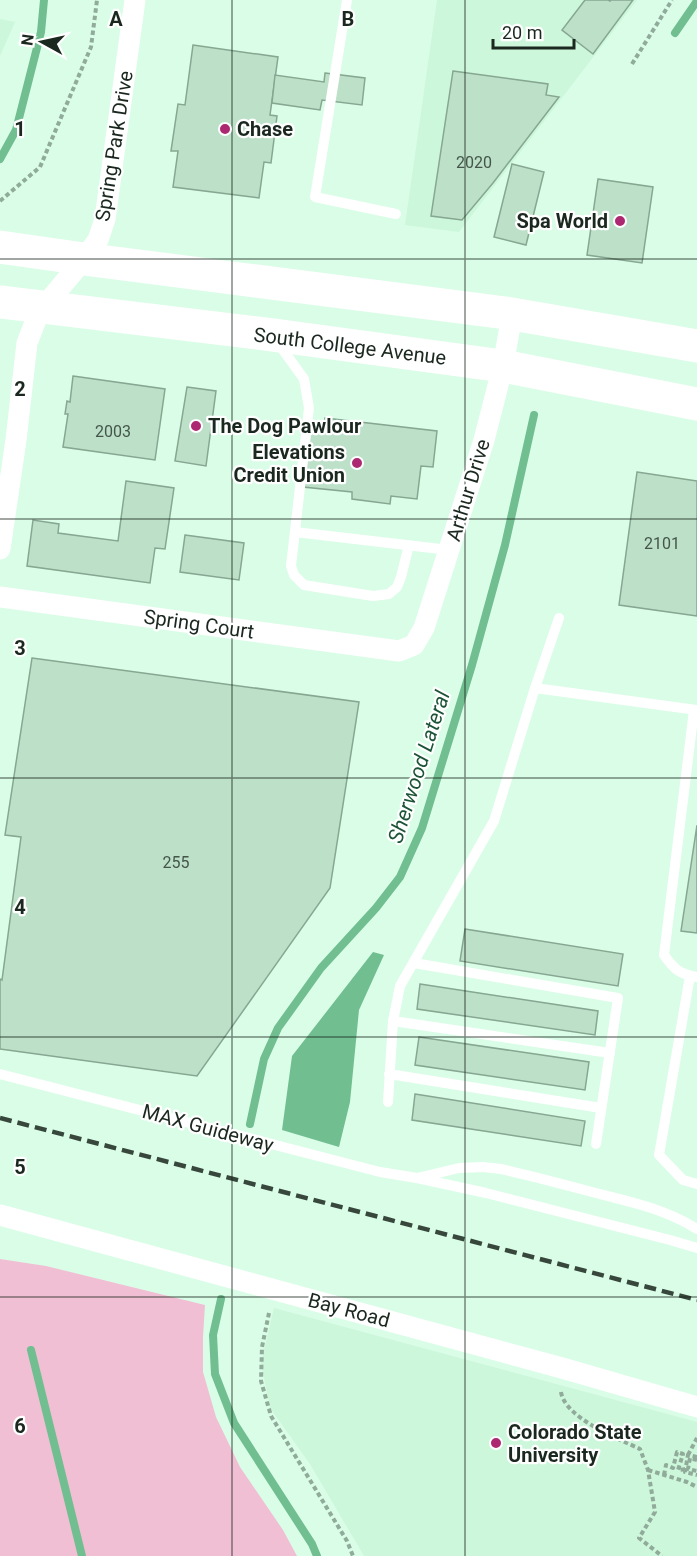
<svg xmlns="http://www.w3.org/2000/svg" width="697" height="1556" font-family="Roboto,sans-serif">
  <rect width="100%" height="100%" fill="#dafde7"/>
  <g fill="#ccf7db">
    <path d="M437,0H637L459,232L405,225Z"/>
    <path d="M0,19L15,22L0,56Z"/>
    <path d="M274,1308L697,1422V1556H364L310,1464L270,1408L261,1363Z"/>
  </g>
  <path fill="#f1bfd4" d="M0,1259L46,1266L205,1305L203,1337V1372L216,1417L240,1467L283,1530L297,1556H0Z"/>
  <path fill="#71be91" d="M373,952L384,955L359,1010L350,1102L339,1147L282,1130L292,1056Z"/>
  <g fill="none" stroke-linecap="round" stroke-linejoin="round">
    <g stroke="#71be91" stroke-width="8">
      <path d="M675,33L697,1"/>
      <path d="M0,159L16,130L41,32L44,0"/>
      <path d="M250,1124L264,1059L278,1028L321,968L376,908L400,877L422,828L472,665L505,545L534,415"/>
      <path d="M221,1299L213,1335L215,1374L234,1423L312,1544L317,1556"/>
      <path d="M31,1350L82,1556"/>
    </g>
  </g>
  <g fill="#bde0c9" stroke="#86a791" stroke-width="1.5">
    <path d="M585,0H608L610,1L611,0H633L593,54L562,30Z"/>
    <path d="M193,45L278,57L270,115L277,116L271,163L264,162L259,198L173,187L178,151H171L178,104L185,105Z"/>
    <path d="M453,71L548,84L546,95L559,97L493,183L462,220L431,216Z"/>
    <path d="M325,73L365,78L362,105L322,100L320,110L272,103L275,75L324,82Z"/>
    <path d="M512,164L544,172L526,245L494,237Z"/>
    <path d="M598,179L653,187L642,263L587,255Z"/>
    <path d="M73,376L165,389L155,460L63,447L68,414H65L67,401L70,402Z"/>
    <path d="M187,387L216,391L206,466L175,461Z"/>
    <path d="M325,418L437,431L433,467L421,466L417,499L391,496L390,504L352,499V492L303,487L311,422L324,423Z"/>
    <path d="M637,472L697,481V616L619,605Z"/>
    <path d="M126,481L174,488L165,549L155,548L150,583L27,566L33,520L59,524L58,533L118,541Z"/>
    <path d="M185,535L244,543L239,580L180,572Z"/>
    <path d="M32,658L359,702L330,888L197,1076L0,1049V979L2,980L21,837L5,835Z"/>
    <path d="M697,825V933L681,931Z"/>
    <path d="M465,929L623,954L618,986L460,961Z"/>
    <path d="M420,984L598,1011L595,1035L417,1009Z"/>
    <path d="M419,1037L589,1062L585,1090L415,1065Z"/>
    <path d="M415,1094L585,1121L581,1146L412,1120Z"/>
  </g>
  <g fill="none" stroke-linecap="round" stroke-linejoin="round">
    <g stroke="#90ab9a" stroke-width="4" stroke-dasharray="4.5 3" stroke-linecap="butt">
      <path d="M632,64L672,0"/>
      <path d="M0,201L40,167L91,47L97,0"/>
      <path d="M269,1313L262,1347L261,1381L271,1416L347,1541L353,1556"/>
      <path d="M561,1392C565,1418 617,1438 640,1449L648,1470L655,1512L639,1538L662,1556"/>
      <path d="M688,1455L697,1438"/>
      <path d="M697,1457L688,1455L685,1472L697,1475"/>
      <path d="M697,1460L690,1458L688,1469L697,1471"/>
      <path d="M648,1470L687,1482L697,1487"/>
      <path d="M664,1475L666,1465L673,1468L677,1452L683,1454L678,1470L688,1469"/>
    </g>
    <g stroke="#fff" stroke-width="10">
      <path d="M347,0L315,197L396,214"/>
      <path d="M278,343L304,379L309,408L291,566L294,575L304,585L373,596L389,594L397,587L401,577L409,545"/>
      <path d="M295,532L449,550"/>
      <path d="M559,618L535,688L697,710"/>
      <path d="M694,710L664,955C674,969 679,974 697,977"/>
      <path d="M414,963L618,998L596,1144"/>
      <path d="M690,976L659,1155L683,1180L697,1184"/>
      <path d="M393,1021L610,1053"/>
      <path d="M0,1074L349,1164L380,1172L417,1178"/>
      <path d="M389,1074L601,1108"/>
      <path d="M388,1102L393,1021L400,986L494,821L535,688"/>
      <path d="M697,1229C665,1209 628,1201 592,1192C562,1184 532,1176 501,1169L483,1167L459,1168L417,1178L486,1193L670,1240L697,1248"/>
    </g>
    <g stroke="#fff" stroke-width="21">
      <path d="M0,549L16,440L27,343L36,320L43,308L84,259L98,240L105,219L135,0"/>
      <path d="M0,597L399,651L414,645L424,628L484,440L503,366L512,315"/>
      <path d="M0,1215L562,1368L697,1407"/>
    </g>
    <g stroke="#fff" stroke-width="33">
      <path d="M0,247L84,259L506,313L697,346"/>
      <path d="M0,302L273,335L503,366L697,404"/>
    </g>
    <path stroke="#37473c" stroke-width="4.5" stroke-dasharray="12 6" stroke-linecap="butt" d="M0,1118L697,1300"/>
  </g>
  <path fill="none" stroke="#1b281f" stroke-width="1.5" stroke-opacity="0.55" d="M232,0V1556M465,0V1556M0,259H697M0,519H697M0,778H697M0,1037H697M0,1297H697"/>
  <g fill="#ac2871" stroke="#fff" stroke-width="2">
    <circle cx="225" cy="129" r="6"/>
    <circle cx="620" cy="221" r="6"/>
    <circle cx="196" cy="426" r="6"/>
    <circle cx="357" cy="463" r="6"/>
    <circle cx="496" cy="1443" r="6"/>
  </g>
  <g text-anchor="middle" stroke-width="4.5" stroke-linejoin="round" paint-order="stroke">
    <g font-size="16" fill="#44564a">
      <text x="474" y="168">2020</text>
      <text x="113" y="437">2003</text>
      <text x="662" y="549">2101</text>
      <text x="176" y="868">255</text>
    </g>
    <g font-size="20" font-weight="bold" fill="#1b281f" stroke="#fff" text-anchor="start">
      <text x="237" y="136">Chase</text>
      <text x="608" y="228" text-anchor="end">Spa World</text>
      <text x="208" y="433">The Dog Pawlour</text>
      <text x="345" y="459" text-anchor="end">Elevations<tspan x="345" dy="23">Credit Union</tspan></text>
      <text x="508" y="1439">Colorado State<tspan x="508" dy="23">University</tspan></text>
    </g>
    <g font-size="20" fill="#1b281f" stroke="#fff">
      <text transform="translate(114 146) rotate(-81)" y="7">Spring Park Drive</text>
      <text transform="translate(350 346) rotate(7)" y="7">South College Avenue</text>
      <text transform="translate(468 490) rotate(-73)" y="7">Arthur Drive</text>
      <text transform="translate(199 624) rotate(8)" y="7">Spring Court</text>
      <text transform="translate(208 1128) rotate(15)" y="7">MAX Guideway</text>
      <text transform="translate(349 1310) rotate(15)" y="7">Bay Road</text>
    </g>
    <g font-size="21" font-style="italic" fill="#1b5436" stroke="#fff">
      <text transform="translate(419 767) rotate(-72)" y="7">Sherwood Lateral</text>
    </g>
  </g>
  <g font-size="20" text-anchor="middle" font-weight="bold" fill="#1b281f" stroke="#fff" stroke-width="4.5" stroke-linejoin="round" paint-order="stroke">
    <text x="116" y="26">A</text>
    <text x="348" y="26">B</text>
    <text x="20" y="136">1</text>
    <text x="20" y="396">2</text>
    <text x="20" y="655">3</text>
    <text x="20" y="914">4</text>
    <text x="20" y="1174">5</text>
    <text x="20" y="1433">6</text>
  </g>
  <g transform="translate(42 42) rotate(278)" stroke="#ffffff" stroke-width="4.5" paint-order="stroke">
  <path d="M0-4.5L10 22L0 15L-10 22Z" fill="#1b281f"/>
  <text y="-9" font-size="16" font-weight="bold" text-anchor="middle" fill="#1b281f">N</text>
  </g>
  <path d="M493 39v9h81v-9" fill="none" stroke="#1b281f" stroke-width="3"/>
  <text x="502" y="39" font-size="18" fill="#1b281f" stroke="#ffffff" stroke-width="4.5" paint-order="stroke">20 m</text>
</svg>
